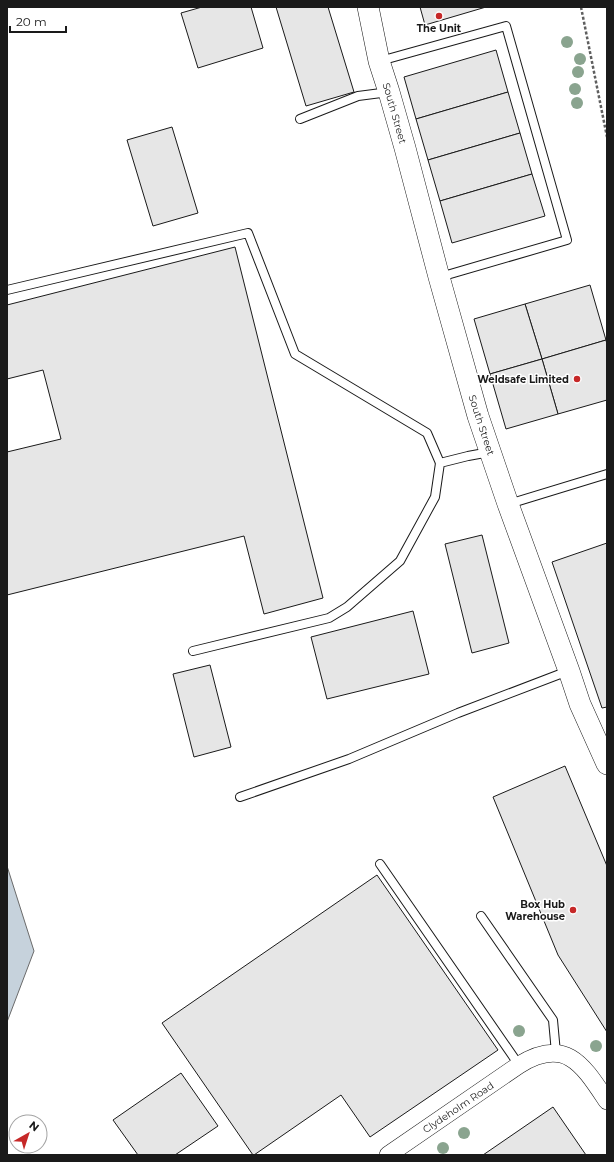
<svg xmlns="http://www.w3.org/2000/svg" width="614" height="1162" font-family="Montserrat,sans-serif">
  <rect width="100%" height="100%" fill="#fff"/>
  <path fill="#c6d2dc" stroke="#6a6a6a" d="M7,866L34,951L7,1022Z"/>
  <g fill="#e6e6e6" stroke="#1a1a1a">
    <path d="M202,7H251L263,48L198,68L181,13Z"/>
    <path d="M276,7H328L354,92L306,106Z"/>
    <path d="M420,7H486L425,25Z"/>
    <path d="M496,50L508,92L416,119L404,77Z"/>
    <path d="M508,92L520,133L428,160L416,119Z"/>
    <path d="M172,127L198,213L153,226L127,140Z"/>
    <path d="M520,133L532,174L440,201L428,160Z"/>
    <path d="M532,174L545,216L452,243L440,201Z"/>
    <path d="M235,247L323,598L264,614L244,536L7,595V452L61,439L43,370L7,379V305Z"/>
    <path d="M590,285L606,340L542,359L525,304Z"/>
    <path d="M525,304L542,359L490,374L474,319Z"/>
    <path d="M606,340L607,345V400L558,414L542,359Z"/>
    <path d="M542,359L558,414L506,429L490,374Z"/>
    <path d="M482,535L509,643L472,653L445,544Z"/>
    <path d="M607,543V707L602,708L552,562Z"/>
    <path d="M413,611L429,674L327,699L311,637Z"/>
    <path d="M210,665L231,747L194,757L173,674Z"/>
    <path d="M565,766L607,866V1032L558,955L493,797Z"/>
    <path d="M377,875L498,1050L370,1137L341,1095L254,1155H253L162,1023Z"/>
    <path d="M181,1073L218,1126L175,1155H138L113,1120Z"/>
    <path d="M553,1107L586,1155H483Z"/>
  </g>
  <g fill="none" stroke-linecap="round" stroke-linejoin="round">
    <defs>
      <g id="service">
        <path d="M380,61L506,26L567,240L440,277"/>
        <path d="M300,119L358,96L389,92"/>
        <path d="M7,290L248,233L295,354L427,433L440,463"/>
        <path d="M509,504L607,474"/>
        <path d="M193,651L329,618L347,607L400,561L435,497L440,463L468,456L490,452"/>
        <path d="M240,797L349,759L458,713L568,671"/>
        <path d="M380,864L519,1065"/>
        <path d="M481,916L553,1020L556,1053"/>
      </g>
      <path id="minor" d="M388,1155L519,1065C566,1036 583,1065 607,1101"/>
      <path id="tertiary" d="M368,7L379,61L389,92L405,148L439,277L478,416L508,504L569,671L580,704L607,764"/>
    </defs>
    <use href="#service" stroke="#1a1a1a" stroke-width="10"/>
    <use href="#minor" stroke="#1a1a1a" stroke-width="18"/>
    <use href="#tertiary" stroke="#1a1a1a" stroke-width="22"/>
    <path stroke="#5f5f5f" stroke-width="2.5" stroke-dasharray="3 2" stroke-linecap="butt" d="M581,7L607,137"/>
    <use href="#service" stroke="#fff" stroke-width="8"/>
    <use href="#minor" stroke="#fff" stroke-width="17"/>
    <use href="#tertiary" stroke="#fff" stroke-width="21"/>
  </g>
  <g fill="#8aa48f">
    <circle cx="567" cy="42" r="6"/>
    <circle cx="580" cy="59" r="6"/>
    <circle cx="578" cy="72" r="6"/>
    <circle cx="575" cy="89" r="6"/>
    <circle cx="577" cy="103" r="6"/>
    <circle cx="519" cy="1031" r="6"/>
    <circle cx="596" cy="1046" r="6"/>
    <circle cx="464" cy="1133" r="6"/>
    <circle cx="443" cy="1148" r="6"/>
  </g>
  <g fill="#c62828" stroke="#fff" stroke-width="1.5">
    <circle cx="439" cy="16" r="4"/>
    <circle cx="577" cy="379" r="4"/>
    <circle cx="573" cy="910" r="4"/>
  </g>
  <g text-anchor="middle" stroke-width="3" stroke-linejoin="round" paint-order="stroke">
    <g font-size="10" font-weight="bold" fill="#1a1a1a" stroke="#fff" text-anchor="end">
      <text x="439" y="32" text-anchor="middle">The Unit</text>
      <text x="569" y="383">Weldsafe Limited</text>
      <text x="565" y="908">Box Hub<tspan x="565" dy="12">Warehouse</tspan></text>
    </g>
    <g font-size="10" fill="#1a1a1a" stroke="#fff">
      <text transform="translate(395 113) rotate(74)" y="4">South Street</text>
      <text transform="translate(482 425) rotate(72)" y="4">South Street</text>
      <text transform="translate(458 1107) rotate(-34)" y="4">Clydeholm Road</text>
    </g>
  </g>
  <rect width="614" height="1162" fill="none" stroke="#1a1a1a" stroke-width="16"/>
  <g transform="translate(28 1134) rotate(39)"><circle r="19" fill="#ffffff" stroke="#a3a3a3"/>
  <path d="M0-3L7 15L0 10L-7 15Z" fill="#c62828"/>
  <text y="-6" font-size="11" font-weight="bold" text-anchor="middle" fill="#1a1a1a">N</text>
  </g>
  <path d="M10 26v6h56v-6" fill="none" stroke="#1a1a1a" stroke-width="2"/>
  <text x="16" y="26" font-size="12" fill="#1a1a1a" stroke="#ffffff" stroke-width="3" paint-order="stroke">20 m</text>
</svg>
